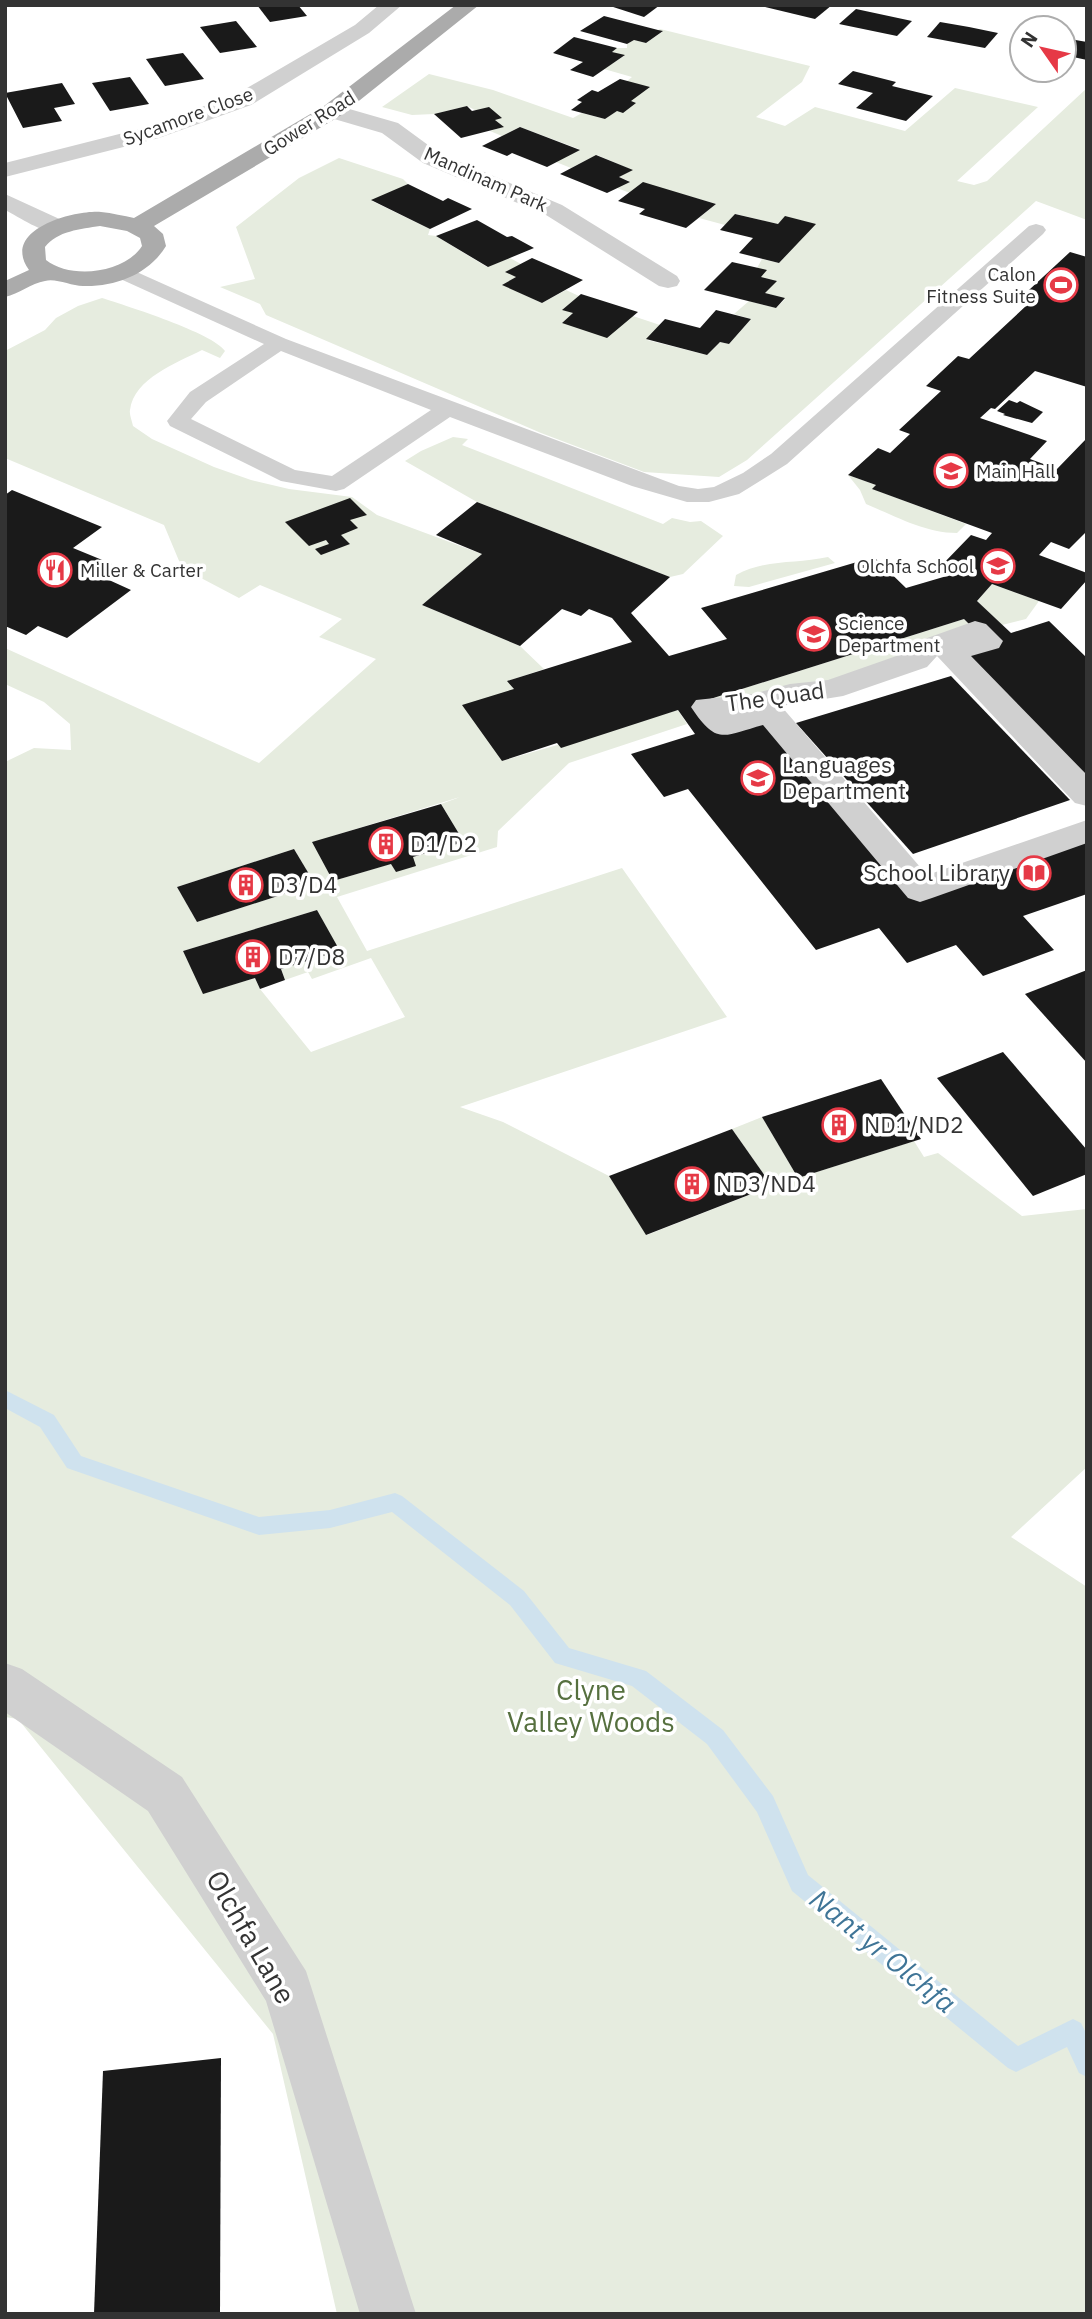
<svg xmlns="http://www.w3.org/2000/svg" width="1092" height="2319" font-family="'IBM Plex Sans',sans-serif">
  <rect width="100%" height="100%" fill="#fff"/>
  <g fill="#e6ecdf" fill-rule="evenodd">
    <path d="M660,29L810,66L802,82L756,117L785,126L815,107L905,131L955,88L1038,107L957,181L974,185L987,181L1087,88V220L1036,201L747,460L719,477L644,472L541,433L266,315L260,304L220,287L255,279L236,227L299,178L339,158L403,179L408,184L372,201L430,229L428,235L436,236L487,267L510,258L521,264L506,272L516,277L503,285L542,303L566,290L579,296L563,309L573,313L562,323L633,316L660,325L647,340L707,355L720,342L729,344L751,319L734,314L749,301L776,308L785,299L765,293L776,281L761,277L757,268L762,259L779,263L815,224L785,217L778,224L736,214L725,225L699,218L716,204L643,183L630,193L617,188L629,181L619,177L632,170L597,155L571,168L556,162L579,149L520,127L502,136L490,131L503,127L495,120L467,106L434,114L412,115L382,107L429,74L493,90L573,118L582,113L605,119L631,101L627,81L632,77L604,69L624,56L612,52L617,48H627V44L634,40L646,43L662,32L658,30Z"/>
    <path d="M102,298C127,306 213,333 225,351L220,358L202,350C177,363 134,378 130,410C129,414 132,421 133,426L152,439L214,467L251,480L289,489L352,497L377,515L482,554L422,605L520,646L544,669L508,681L514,689L502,761L678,710L687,724L569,763L498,831L497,847L337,897L367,951L622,868L727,1017L460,1107L503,1122L609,1176L647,1235L772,1186L732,1129L762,1117L798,1178L914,1141L924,1157L938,1153L1022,1216L1087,1209V1467L1011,1537L1087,1587V2314H337L273,2034L18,1719L5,1717V762L34,748L71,750L70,724L44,702L5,684V648L259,763L376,659L319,637L342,619L260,585L239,598L182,568L164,525L5,458V351L45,330L56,318L78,306ZM460,797L441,804L464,842L333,881L314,845L333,836ZM294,849L315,884L197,922L177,887ZM317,910L339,951L281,969L285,980L308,972L312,979L371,958L405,1017L311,1052L260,989L255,978L204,993L183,951Z"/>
    <path d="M453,437L468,439L462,445L663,524L672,518L690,522L701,521L723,536L683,574L670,577L477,502L405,461L421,451Z"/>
    <path d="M848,475L876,485L873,489L966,524L957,533C925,533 895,516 866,504L860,490Z"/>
    <path d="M828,557L835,563L749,587L734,586L736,575C765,559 796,564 828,557Z"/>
    <path d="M992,584L1039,601L1026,619L1002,625L977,601Z"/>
    <path d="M964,619L975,630L832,689L707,700Z"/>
  </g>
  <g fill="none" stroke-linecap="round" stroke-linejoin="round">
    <path fill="#cfe2ee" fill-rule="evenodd" d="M5,1390L54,1415L81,1456L259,1517L330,1510L395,1493L402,1496L524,1591L569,1648L646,1671L723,1730L773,1796L808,1875L1018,2046L1073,2019L1081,2023L1087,2035V2077L1079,2073L1067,2047L1016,2072L1008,2068L792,1891L757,1812L707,1744L632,1686L555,1663L510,1605L392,1512L330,1528L259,1535L67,1468L40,1427L5,1408Z"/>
  </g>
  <g fill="#1a1a1a">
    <path d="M257,5H298L307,16L270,22Z"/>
    <path d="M607,5H660L644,17Z"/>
    <path d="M757,5H832L815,19Z"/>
    <path d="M856,9L912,21L897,36L839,24Z"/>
    <path d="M604,16L658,30L663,31L646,43L634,40L627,44L580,31Z"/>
    <path d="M236,21L257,47L220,53L200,27Z"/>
    <path d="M940,22L969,27L998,33L985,48L927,37Z"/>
    <path d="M574,37L617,48L612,52L625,55L593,77L570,70L583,62L553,53Z"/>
    <path d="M1064,38L1087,42V60L1064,55Z"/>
    <path d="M183,53L204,79L165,86L146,59Z"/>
    <path d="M853,71L896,82L892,86L933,96L906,121L856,108L873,93L838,84Z"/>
    <path d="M130,77L149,104L110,111L92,83Z"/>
    <path d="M620,79L650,87L631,101L636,103L623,113L617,111L605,119L571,110L582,102L577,100L592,90L598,92Z"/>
    <path d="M62,83L75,104L54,108L62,121L23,128L5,93Z"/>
    <path d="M467,106L472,111L489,107L502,118L495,120L504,127L461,138L434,114Z"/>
    <path d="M520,127L580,150L547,167L512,153L507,156L482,146Z"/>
    <path d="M596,155L633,170L619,177L630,182L607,193L560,174Z"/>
    <path d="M643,182L716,204L686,228L639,214L645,209L618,201Z"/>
    <path d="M408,184L443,201L448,198L472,209L430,229L371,200Z"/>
    <path d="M735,214L778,224L785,216L816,224L779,263L739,253L753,238L720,230Z"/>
    <path d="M477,220L507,237L512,236L534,248L488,267L436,236Z"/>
    <path d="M1070,252L1087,257V387L1035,371L995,409L991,408L980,418L1047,441L1030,459L1057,469L1087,438V531L1069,549L1051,542L1039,555L1087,573V580L1061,609L992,584L977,601L1011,633L1049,621L1087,658V795L964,667L982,637L964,619L707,700L770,713L920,890L1087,831V894L1023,916L1054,950L983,976L956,945L907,963L879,928L816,950L688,789L664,797L631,754L695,734L678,710L561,748L557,743L502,761L462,705L514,689L507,681L632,642L612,618L589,609L581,616L562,609L520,646L422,605L482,554L436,535L477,502L670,577L631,613L669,656L727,639L701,608L874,557L906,588L957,573L940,567L971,535L986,540L992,533L872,489L876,485L848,475L878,448L890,453L910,434L899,430L941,391L926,386L958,356L969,359L1027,305L1016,302Z"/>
    <path d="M532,258L583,280L542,303L502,285L516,277L505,272Z"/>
    <path d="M732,262L767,270L761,277L777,281L765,293L785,298L776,308L704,290Z"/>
    <path d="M581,294L638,312L607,338L562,323L573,313L562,310Z"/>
    <path d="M716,310L751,319L729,344L720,342L707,355L646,339L665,319L700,328Z"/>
    <path d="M1009,400L1017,403L1020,401L1043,412L1032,423L1003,415L1005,414L997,411Z"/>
    <path d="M12,490L102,527L73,548L112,564L98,575L131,590L67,638L38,626L26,635L5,626V495Z"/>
    <path d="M350,498L367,515L350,520L358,528L341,535L350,544L321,555L315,549L329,544L326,540L309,546L285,522Z"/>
    <path d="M951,676L1070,800L913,854L796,723Z"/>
    <path d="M441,804L464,842L413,857L416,866L396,872L391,864L333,881L312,842Z"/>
    <path d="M294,849L315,884L197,922L177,887Z"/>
    <path d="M317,910L340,951L281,969L285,980L260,989L255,978L203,994L183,951Z"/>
    <path d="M1087,970V1063L1025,994Z"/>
    <path d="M1003,1052L1087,1150V1174L1033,1196L937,1078Z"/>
    <path d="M881,1079L921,1139L798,1178L762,1117Z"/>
    <path d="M732,1129L772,1186L646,1235L609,1176Z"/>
    <path d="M221,2058L220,2314H94L103,2071Z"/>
  </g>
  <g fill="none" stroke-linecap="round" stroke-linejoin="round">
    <path fill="#d0d0d0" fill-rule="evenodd" d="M1036,224L1043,226L1046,230L1043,234L787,464L739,494L709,502H687L632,486L450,417L344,489L336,491L281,481L170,426L167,421L190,392L264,344L116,277L113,273L116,269H130L286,339L679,486L698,489L714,487L743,473L771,454L1029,226ZM281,351L431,410L332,476L295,470L191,419L206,402Z"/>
    <path fill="#d0d0d0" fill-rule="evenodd" d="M975,621L986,624L1003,641L999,648L971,656L1087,775V806L1075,803L937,656L927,667L843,696L781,706L927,875L1087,820V843L932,898L920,902L908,898L763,725C723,736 717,746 691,707L696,700L753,694L790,684L828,680L905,653L916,642Z"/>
    <g fill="#d0d0d0" fill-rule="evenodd">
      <path d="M379,5H402L369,33L251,105L159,138L5,177V163L143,128L235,95L355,25Z"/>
      <path d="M332,104L398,123L439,153L562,205L677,276L680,281L677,286L668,288L659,286L546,215L423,163L382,133L324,116L321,111L324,106Z"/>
      <path d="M5,194L66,222L70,227L66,232C47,237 23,219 5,210Z"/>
      <path d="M5,1663L22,1669L182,1777L306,1971L416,2314H360L266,2001L148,1811L5,1712Z"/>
    </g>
    <path fill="#ababab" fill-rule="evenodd" d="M456,5H479L340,116L154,226L163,234L166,246C149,274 116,287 83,286C71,286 56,278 45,281C31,283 19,294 5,297V281L29,270C0,230 73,210 101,212C112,213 124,216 134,218L324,106ZM100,226L127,231L140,238L142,246C125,273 71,280 46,260L45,247C57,231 81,229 100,226Z"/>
  </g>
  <defs>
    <symbol id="stadium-ring" viewBox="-11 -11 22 22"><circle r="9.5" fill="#fff" stroke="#e63946" stroke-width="1.5"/><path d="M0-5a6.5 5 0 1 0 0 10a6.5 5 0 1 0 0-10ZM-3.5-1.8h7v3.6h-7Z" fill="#e63946"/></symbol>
    <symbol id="school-ring" viewBox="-11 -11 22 22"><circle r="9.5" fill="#fff" stroke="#e63946" stroke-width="1.5"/><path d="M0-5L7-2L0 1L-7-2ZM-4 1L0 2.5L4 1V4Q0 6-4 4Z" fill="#e63946"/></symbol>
    <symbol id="restaurant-ring" viewBox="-11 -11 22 22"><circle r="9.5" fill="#fff" stroke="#e63946" stroke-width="1.5"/><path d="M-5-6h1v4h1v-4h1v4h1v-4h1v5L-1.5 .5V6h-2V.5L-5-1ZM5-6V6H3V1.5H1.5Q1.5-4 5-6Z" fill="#e63946"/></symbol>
    <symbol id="building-ring" viewBox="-11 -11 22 22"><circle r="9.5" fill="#fff" stroke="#e63946" stroke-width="1.5"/><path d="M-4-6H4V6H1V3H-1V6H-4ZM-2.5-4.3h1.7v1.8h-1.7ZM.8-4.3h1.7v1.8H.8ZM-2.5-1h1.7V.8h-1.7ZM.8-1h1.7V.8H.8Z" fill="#e63946"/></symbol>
    <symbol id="library-ring" viewBox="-11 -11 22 22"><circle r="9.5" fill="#fff" stroke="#e63946" stroke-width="1.5"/><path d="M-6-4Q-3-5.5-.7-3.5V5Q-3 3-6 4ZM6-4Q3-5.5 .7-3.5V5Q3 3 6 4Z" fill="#e63946"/></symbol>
  </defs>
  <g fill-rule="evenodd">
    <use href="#stadium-ring" x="1042" y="266" width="38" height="38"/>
    <use href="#school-ring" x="932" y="452" width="38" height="38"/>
    <use href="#school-ring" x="979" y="547" width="38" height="38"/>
    <use href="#restaurant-ring" x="36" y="551" width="38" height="38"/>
    <use href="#school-ring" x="795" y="615" width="38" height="38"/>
    <use href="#school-ring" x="739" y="759" width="38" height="38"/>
    <use href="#building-ring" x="367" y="825" width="38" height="38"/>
    <use href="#library-ring" x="1015" y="854" width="38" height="38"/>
    <use href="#building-ring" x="227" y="866" width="38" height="38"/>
    <use href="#building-ring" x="234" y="938" width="38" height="38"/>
    <use href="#building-ring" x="820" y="1106" width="38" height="38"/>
    <use href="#building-ring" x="673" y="1165" width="38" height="38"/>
  </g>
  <g text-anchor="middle" stroke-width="7" stroke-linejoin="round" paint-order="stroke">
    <g font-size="19" fill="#333" stroke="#fff">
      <text transform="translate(188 116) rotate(-20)" y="7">Sycamore Close</text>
      <text transform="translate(309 123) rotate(-32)" y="7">Gower Road</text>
      <text transform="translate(486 179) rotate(24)" y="7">Mandinam Park</text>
    </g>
    <g font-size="19" fill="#333" stroke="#fff" text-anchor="start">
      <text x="1036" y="281" text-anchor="end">Calon<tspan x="1036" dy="22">Fitness Suite</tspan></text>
      <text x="976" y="478">Main Hall</text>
      <text x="974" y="573" text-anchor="end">Olchfa School</text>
      <text x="80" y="577">Miller &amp; Carter</text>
      <text x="838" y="630">Science<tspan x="838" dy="22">Department</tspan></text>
    </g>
    <g font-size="23" fill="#333" stroke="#fff">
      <text transform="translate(775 697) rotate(-8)" y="8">The Quad</text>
    </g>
    <g font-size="23" fill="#333" stroke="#fff" text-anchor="start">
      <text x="782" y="773">Languages<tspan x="782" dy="26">Department</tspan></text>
      <text x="410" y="852">D1/D2</text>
      <text x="1010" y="881" text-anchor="end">School Library</text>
      <text x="270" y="893">D3/D4</text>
      <text x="278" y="965">D7/D8</text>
      <text x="864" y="1133">ND1/ND2</text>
      <text x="716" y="1192">ND3/ND4</text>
    </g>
    <g font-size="28" fill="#56703f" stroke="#fff">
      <text x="591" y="1700">Clyne<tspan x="591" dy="32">Valley Woods</tspan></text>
    </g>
    <g font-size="28" fill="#333" stroke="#fff">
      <text transform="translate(251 1937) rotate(60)" y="10">Olchfa Lane</text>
    </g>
    <g font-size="28" font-style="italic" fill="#3f7597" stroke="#fff">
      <text transform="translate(883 1951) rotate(39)" y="10">Nant yr Olchfa</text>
    </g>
  </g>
  <rect width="1092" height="2319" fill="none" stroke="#333333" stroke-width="14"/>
  <g transform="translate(1043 49) rotate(304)"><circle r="33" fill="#ffffff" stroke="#adadad" stroke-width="2"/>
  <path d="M0-5L12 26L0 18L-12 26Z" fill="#e63946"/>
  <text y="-10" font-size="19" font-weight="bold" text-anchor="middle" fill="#333333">N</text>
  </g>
</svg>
